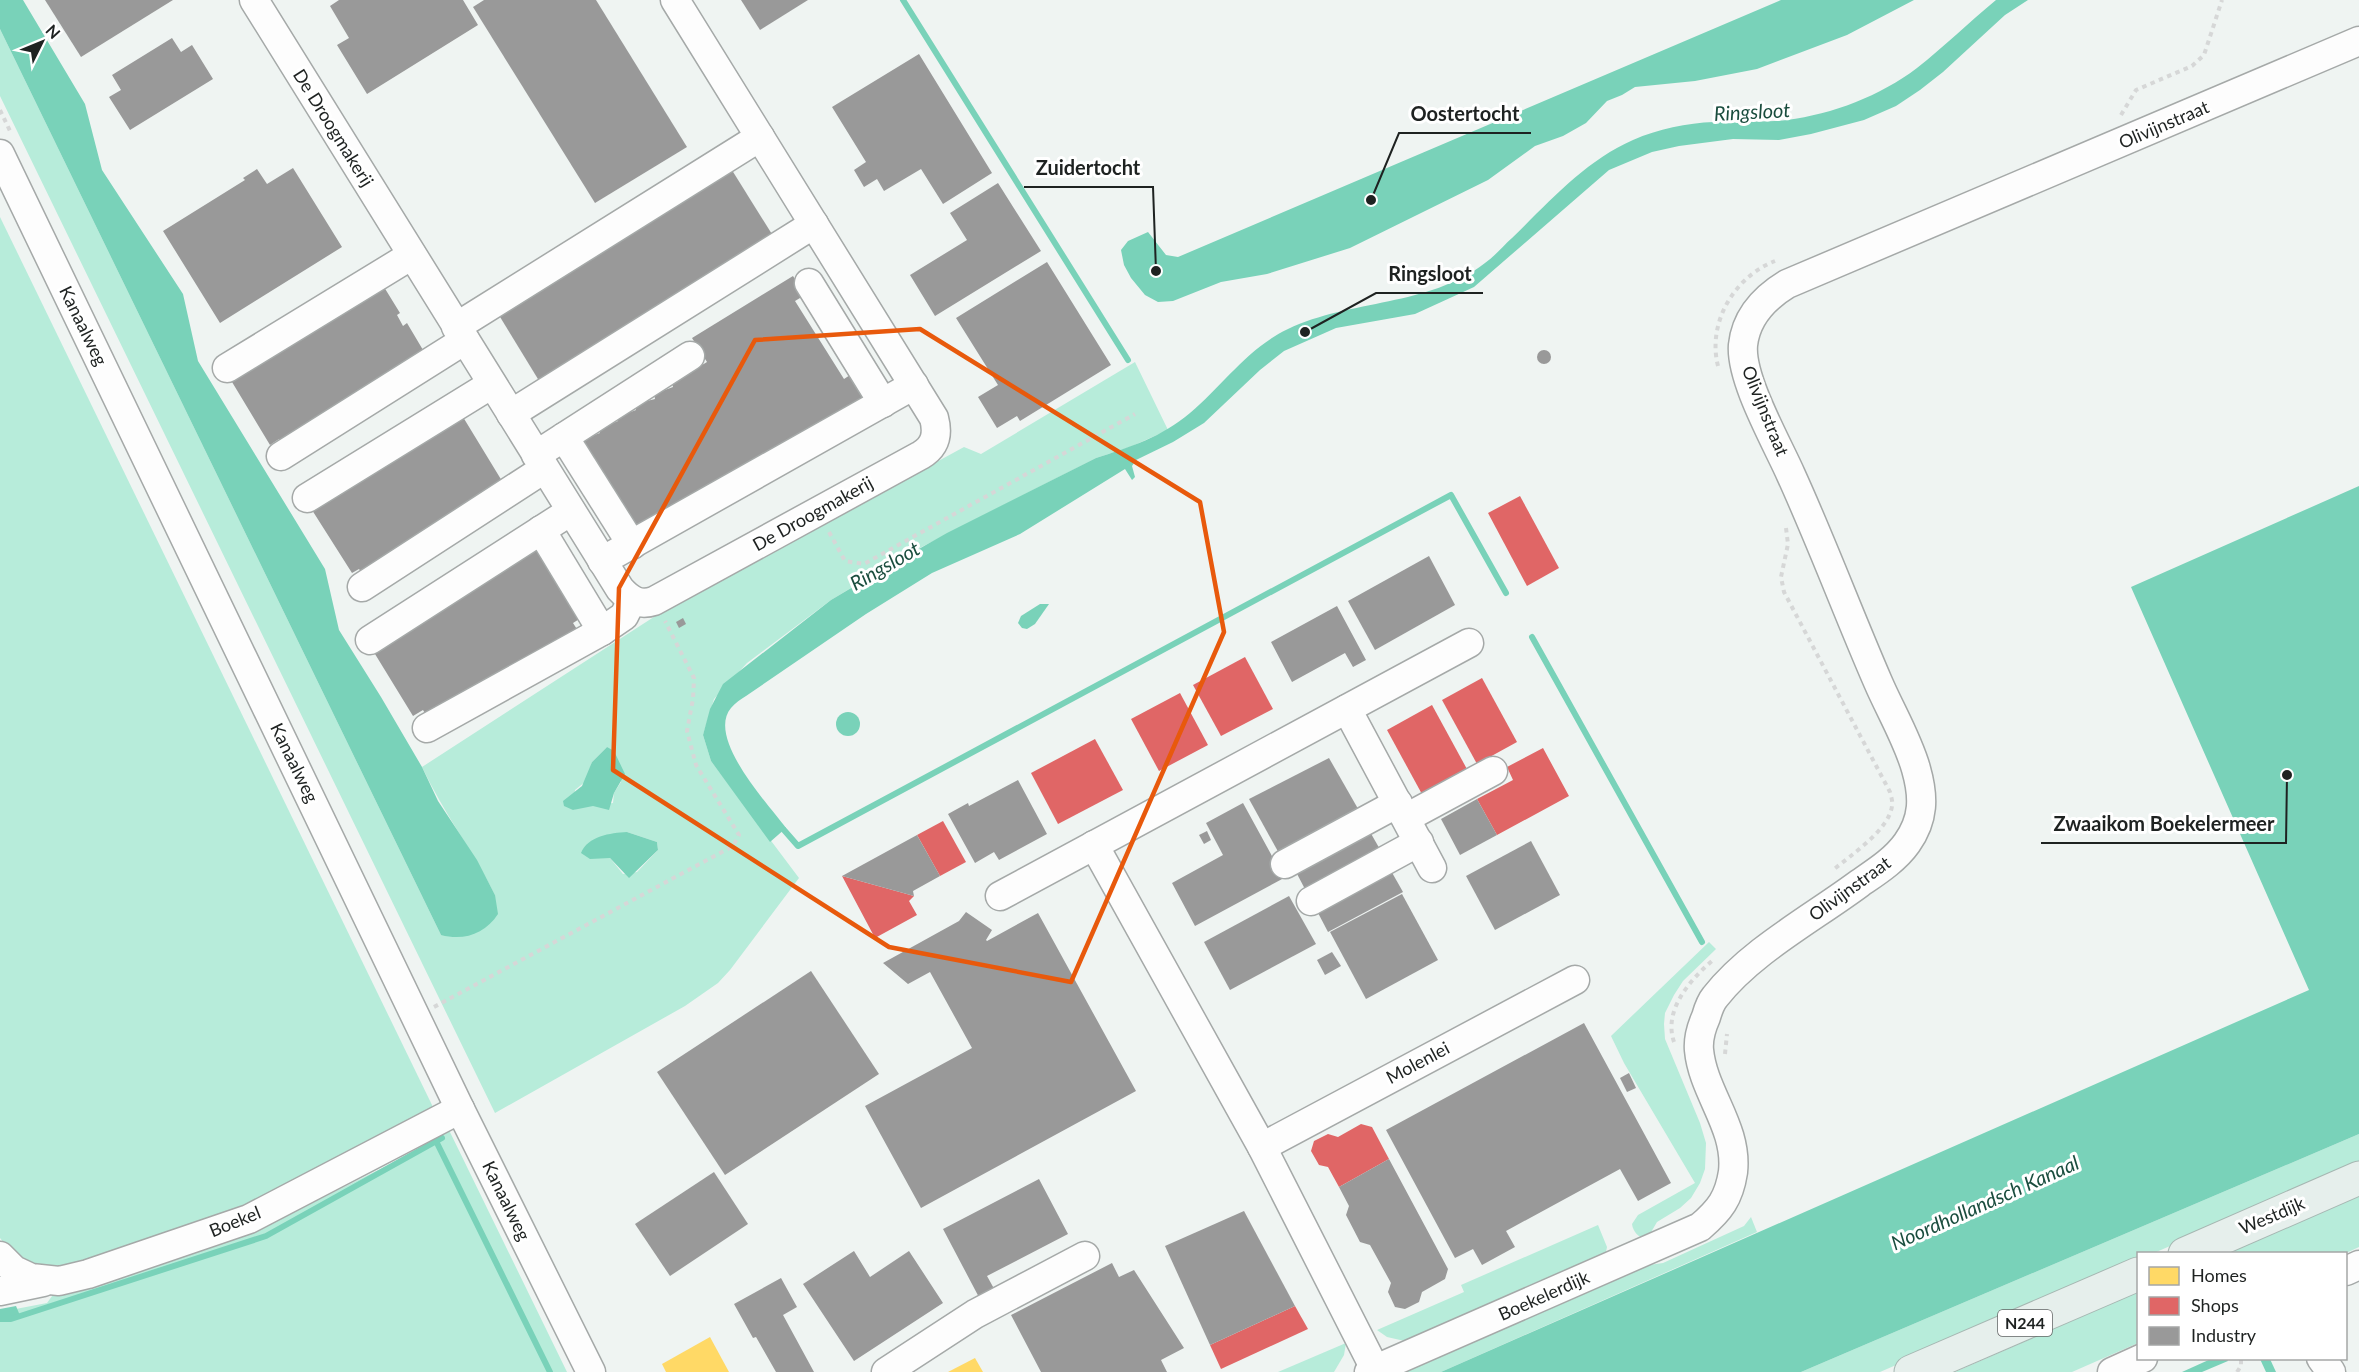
<svg xmlns="http://www.w3.org/2000/svg" width="2359" height="1372" font-family="Lato,sans-serif">
  <rect width="100%" height="100%" fill="#eff4f2"/>
  <g fill="#b7ecda" fill-rule="evenodd">
    <path d="M0,29L441,935L495,895C473,851 443,812 422,767L660,613L964,447L981,454L1135,362L1168,430L1130,447L1096,458L904,556L831,600L747,663L714,699L703,735L711,761L799,878L730,970L718,983L685,1006L495,1113L0,96ZM607,747L621,782L614,793L613,803L584,806L573,810L575,790L586,781L592,762ZM627,832L657,842L658,850L637,872L623,874L610,858Z"/>
    <path d="M0,217L432,1105L435,1116L248,1215L51,1277L7,1247L0,1238Z"/>
    <path d="M1709,942L1716,949L1683,981L1674,995L1665,1013L1664,1024L1665,1039L1700,1123L1706,1143L1705,1169L1700,1183L1691,1198L1680,1208L1657,1222L1647,1239C1639,1238 1633,1232 1632,1224L1638,1215L1695,1183L1624,1063L1611,1036Z"/>
    <path d="M448,1128L567,1372H0V1312L47,1303L55,1292L257,1230L435,1142L434,1138Z"/>
    <path d="M2359,1134V1164L2154,1253L2138,1254V1260L1880,1372H1801Z"/>
    <path d="M2359,1195V1247L2344,1254H2226Z"/>
    <path d="M1751,1217L1757,1232L1441,1372H1397L1642,1266L1663,1263L1744,1226Z"/>
    <path d="M1598,1225L1607,1247L1605,1257L1409,1342L1387,1337L1377,1330L1464,1292L1461,1285Z"/>
    <path d="M2138,1292V1343L2072,1372H1955Z"/>
    <path d="M1346,1343L1344,1355L1334,1372H1278Z"/>
  </g>
  <g fill="#79d2b9">
    <path d="M0,0H23L85,104L102,170L183,294L198,361L325,569L339,630L381,697L422,767L438,801L477,860L495,895L498,914C485,934 464,941 441,935L0,29Z"/>
    <path d="M1781,0H1914L1847,35L1757,69L1695,81L1635,87L1622,95L1607,101L1586,123L1563,136L1535,146L1488,180L1350,248L1267,274L1221,282L1173,301L1158,302L1145,295L1131,278L1124,265L1121,250L1128,241L1148,232L1166,255L1178,257Z"/>
    <path d="M1996,0H2028L2005,15L1943,72L1920,90L1896,106L1864,120L1811,134L1779,140L1733,139L1679,146L1652,152L1609,170L1474,287L1415,314L1336,328L1284,351L1260,370L1204,423L1173,442L1136,460L1132,466L1135,477L1132,480L1125,469L1020,534L932,573L866,614L746,696C741,699 735,703 731,708C706,738 768,804 786,828L770,842L711,761L703,735L710,709L723,684L831,600L873,575L947,533L1096,458C1130,447 1162,437 1190,413C1223,385 1248,348 1288,329C1351,299 1428,307 1485,263C1495,256 1503,246 1512,238C1549,202 1585,161 1633,140C1658,129 1687,123 1714,122C1738,120 1763,123 1787,120C1833,114 1880,96 1917,68C1944,47 1969,22 1996,0Z"/>
    <path d="M2359,486V1134L1801,1372H1441L2309,990L2131,587Z"/>
    <path d="M1040,604H1049L1035,624L1027,629L1022,628L1018,623L1021,616Z"/>
    <circle cx="848" cy="724" r="12"/>
    <path d="M607,747L614,751L625,774L614,793L609,810L593,806L573,810L564,806L563,801L582,786L592,762Z"/>
    <path d="M627,832L657,842L658,850L629,878L610,858L590,859L581,853C588,836 610,833 627,832Z"/>
    <path d="M16,1306L21,1318L0,1322V1309Z"/>
    <path d="M2213,1358L2227,1359L2228,1361L2202,1372H2182Z"/>
    <path d="M2260,1359H2270L2276,1372H2266Z"/>
  </g>
  <g fill="#ffd966">
    <path d="M710,1337L729,1372H666L662,1364Z"/>
    <path d="M975,1358L983,1372H948Z"/>
  </g>
  <g fill="#e06666">
    <path d="M1520,496L1559,568L1527,586L1488,513Z"/>
    <path d="M1245,657L1273,709L1221,736L1193,685Z"/>
    <path d="M1482,678L1517,742L1477,764L1442,700Z"/>
    <path d="M1180,693L1208,745L1159,771L1131,719Z"/>
    <path d="M1432,705L1468,771L1423,796L1387,730Z"/>
    <path d="M1095,739L1123,790L1058,824L1031,773Z"/>
    <path d="M1543,748L1569,796L1497,835L1477,799L1513,780L1507,767Z"/>
    <path d="M943,821L966,862L940,876L917,835Z"/>
    <path d="M842,876L914,896L909,901L917,915L875,938Z"/>
    <path d="M1361,1124L1372,1127L1389,1159L1339,1187L1328,1167L1319,1165L1311,1151L1314,1141L1328,1134L1338,1137Z"/>
    <path d="M1295,1306L1308,1329L1221,1369L1210,1345Z"/>
  </g>
  <g fill="#999">
    <path d="M45,0H173L81,57Z"/>
    <path d="M339,0H463L478,25L367,94L337,45L349,38L330,6Z"/>
    <path d="M484,0H596L687,147L595,203L473,7Z"/>
    <path d="M741,0H808L760,30Z"/>
    <path d="M172,38L181,52L192,45L213,79L130,130L109,97L121,90L112,75Z"/>
    <path d="M919,54L992,173L943,204L921,169L884,191L877,179L864,187L854,170L866,162L832,107Z"/>
    <path d="M730,167L775,239L541,384L497,312Z"/>
    <path d="M293,168L342,247L220,323L163,231L245,180L243,178L257,169L267,184Z"/>
    <path d="M998,183L1041,251L935,316L910,275L967,240L950,213Z"/>
    <path d="M1047,262L1111,365L1020,421L1017,416L997,428L978,397L998,385L956,318Z"/>
    <path d="M793,276L805,295L795,301L844,379L853,373L873,405L638,533L580,440L600,433L599,429L618,421L617,417L636,410L635,406L643,402L655,399L654,394L673,387L672,383L707,362L692,338Z"/>
    <path d="M384,287L400,313L397,315L403,326L407,323L423,350L282,443L279,439L270,445L229,377Z"/>
    <circle cx="1544" cy="357" r="7"/>
    <path d="M463,417L502,481L362,573L359,569L352,573L312,510Z"/>
    <path d="M539,544L584,616L573,623L580,634L428,718L423,710L413,716L375,654L385,648L381,641Z"/>
    <path d="M1429,556L1455,605L1375,650L1348,601Z"/>
    <path d="M1337,606L1366,660L1353,667L1345,653L1292,682L1271,642Z"/>
    <path d="M683,618L686,624L679,628L676,622Z"/>
    <path d="M1329,758L1361,814L1281,857L1249,799Z"/>
    <path d="M1018,780L1047,834L999,860L994,852L975,863L948,814L968,803L969,806Z"/>
    <path d="M1477,799L1497,835L1460,855L1441,819Z"/>
    <path d="M1243,803L1284,878L1195,926L1172,883L1223,855L1206,823Z"/>
    <path d="M1369,830L1382,853L1307,893L1295,870Z"/>
    <path d="M1207,831L1211,840L1204,844L1199,835Z"/>
    <path d="M917,835L940,876L913,891L914,896L842,876Z"/>
    <path d="M1531,841L1560,895L1495,930L1466,876Z"/>
    <path d="M1390,869L1403,892L1328,932L1316,909Z"/>
    <path d="M1402,894L1438,960L1366,999L1330,932Z"/>
    <path d="M1289,896L1316,944L1230,990L1204,942Z"/>
    <path d="M966,912L992,930L986,940L987,941L1038,913L1136,1091L921,1208L865,1106L972,1048L930,972L908,984L883,963L959,921Z"/>
    <path d="M1332,952L1341,966L1325,975L1317,960Z"/>
    <path d="M811,971L879,1074L725,1175L657,1072Z"/>
    <path d="M1584,1023L1671,1183L1638,1201L1620,1169L1506,1231L1515,1247L1482,1265L1473,1249L1455,1258L1386,1130Z"/>
    <path d="M1629,1073L1636,1088L1627,1092L1620,1078Z"/>
    <path d="M1389,1159L1448,1269L1445,1279L1422,1292L1419,1302L1405,1309L1395,1307L1388,1292L1391,1283L1370,1245L1360,1242L1346,1215L1349,1206L1339,1187Z"/>
    <path d="M714,1172L748,1224L670,1276L635,1224Z"/>
    <path d="M1039,1179L1068,1234L987,1276L997,1294L982,1303L943,1229Z"/>
    <path d="M1244,1211L1295,1306L1210,1345L1165,1246Z"/>
    <path d="M854,1251L870,1277L909,1251L943,1303L854,1361L803,1284Z"/>
    <path d="M1112,1263L1119,1277L1134,1270L1184,1348L1161,1360L1167,1372H1041L1011,1315Z"/>
    <path d="M781,1278L797,1307L783,1315L814,1372H776L756,1337L753,1338L734,1304Z"/>
  </g>
  <g fill="none" stroke-linecap="round" stroke-linejoin="round">
    <g stroke="#79d2b9" stroke-width="6">
      <path d="M903,0L1128,360"/>
      <path d="M1532,637L1702,942"/>
      <path d="M784,830L798,846L1451,495L1506,593"/>
      <path d="M436,1141L550,1372"/>
      <path d="M0,1319H11L266,1236L442,1138"/>
    </g>
    <defs>
      <g id="minor">
        <path d="M254,0L620,589C630,600 639,606 654,601L921,455C936,446 938,433 934,418L675,0"/>
        <path d="M0,154L460,1109L591,1372"/>
        <path d="M809,283L883,403"/>
        <path d="M456,327L760,137"/>
        <path d="M227,368L412,255"/>
        <path d="M511,414L814,224"/>
        <path d="M564,437L632,545"/>
        <path d="M536,455L690,356"/>
        <path d="M281,456L465,340"/>
        <path d="M307,498L492,384"/>
        <path d="M541,530L602,631"/>
        <path d="M602,561L914,385"/>
        <path d="M362,587L544,469"/>
        <path d="M370,640L571,511"/>
        <path d="M1347,709L1432,868"/>
        <path d="M427,728L602,631L624,616L632,600"/>
        <path d="M1406,818L1493,771"/>
        <path d="M1094,845L1262,1147L1375,1369"/>
        <path d="M1285,864L1398,803"/>
        <path d="M1000,896L1469,643"/>
        <path d="M1311,901L1419,842"/>
        <path d="M1262,1147L1575,980"/>
        <path d="M0,1256L14,1270L31,1278L59,1281L88,1274L249,1219L460,1109"/>
        <path d="M2346,1271L2359,1265"/>
        <path d="M0,1291L43,1282"/>
        <path d="M2321,1358L2331,1372"/>
        <path d="M886,1372L975,1314L1085,1256"/>
        <path d="M1369,1372L1700,1227C1720,1210 1729,1198 1733,1172C1738,1127 1703,1093 1699,1050C1698,1039 1702,1026 1706,1017C1708,1010 1710,1003 1715,997C1751,951 1813,918 1860,883C1876,872 1895,860 1907,843C1924,819 1924,797 1916,769C1908,740 1890,710 1878,682C1848,613 1822,543 1791,475C1777,443 1740,379 1743,345C1746,317 1764,298 1787,284L2359,41"/>
        <path d="M2112,1372L2143,1358"/>
      </g>
      <g id="major">
        <path d="M2185,1254L2359,1178"/>
        <path d="M1911,1372L2138,1274"/>
      </g>
    </defs>
    <use href="#minor" stroke="#a5a9a8" stroke-width="31"/>
    <use href="#major" stroke="#a6b7b2" stroke-width="35"/>
    <g stroke="#d6d7d7" stroke-width="4" stroke-dasharray="4.5 4.5" stroke-linecap="butt">
      <path d="M0,110L11,133"/>
      <path d="M2121,115L2136,90L2192,66L2204,55L2222,0"/>
      <path d="M1718,366C1707,323 1734,277 1775,261"/>
      <path d="M1786,528L1788,544L1781,577L1784,592L1890,792C1891,796 1893,802 1892,806C1889,830 1851,855 1833,870"/>
      <path d="M829,532L845,561L864,564L1135,414"/>
      <path d="M434,1007L733,846L739,835L696,765L687,731L693,699L694,678L665,621"/>
      <path d="M1674,1042C1663,1010 1690,980 1713,960"/>
      <path d="M1725,1054L1727,1034"/>
      <path d="M2237,1372L2241,1366V1358"/>
    </g>
    <use href="#minor" stroke="#fdfdfd" stroke-width="28"/>
    <use href="#major" stroke="#e6efec" stroke-width="33"/>
  </g>
  <path fill="none" stroke="#e8590c" stroke-width="4.5" stroke-linejoin="round" d="M920,329L1200,502L1224,632L1071,982L889,947L613,770L619,588L755,340Z"/>
  <g text-anchor="middle" stroke-width="6" stroke-linejoin="round" paint-order="stroke">
    <rect fill="#fff" stroke="#626464" stroke-width="1.5" x="1998" y="1310" width="54" height="26" rx="4.5"/>
    <g font-size="16" font-weight="bold" fill="#1e2221">
      <text x="2025" y="1329">N244</text>
    </g>
    <g font-size="18" fill="#1e2221" stroke="#fff">
      <text transform="translate(2164 125) rotate(-23)" y="6">Olivijnstraat</text>
      <text transform="translate(333 128) rotate(58)" y="6">De Droogmakerij</text>
      <text transform="translate(83 326) rotate(64)" y="6">Kanaalweg</text>
      <text transform="translate(1765 411) rotate(68)" y="6">Olivijnstraat</text>
      <text transform="translate(813 514) rotate(-29)" y="6">De Droogmakerij</text>
      <text transform="translate(294 763) rotate(64)" y="6">Kanaalweg</text>
      <text transform="translate(1850 889) rotate(-36)" y="6">Olivijnstraat</text>
      <text transform="translate(1418 1063) rotate(-28)" y="6">Molenlei</text>
      <text transform="translate(506 1201) rotate(64)" y="6">Kanaalweg</text>
      <text transform="translate(2272 1216) rotate(-23)" y="6">Westdijk</text>
      <text transform="translate(235 1222) rotate(-22)" y="6">Boekel</text>
      <text transform="translate(1544 1296) rotate(-24)" y="6">Boekelerdijk</text>
    </g>
    <g font-size="20" font-style="italic" fill="#1a4d3e" stroke="#fff">
      <text transform="translate(1752 112) rotate(-3)" y="7">Ringsloot</text>
      <text transform="translate(885 566) rotate(-30)" y="7">Ringsloot</text>
      <text transform="translate(1985 1203) rotate(-24)" y="7">Noordhollandsch Kanaal</text>
    </g>
  </g>
  <path fill="none" stroke="#1e2221" stroke-width="2" d="M1371 200L1399 133H1531M1156 271L1153 187H1024M1305 332L1376 293H1483M2287 775L2286 843H2041"/>
  <g fill="#1e2221" stroke="#fff" stroke-width="2">
    <circle cx="1371" cy="200" r="6"/>
    <circle cx="1156" cy="271" r="6"/>
    <circle cx="1305" cy="332" r="6"/>
    <circle cx="2287" cy="775" r="6"/>
  </g>
  <g font-size="20" text-anchor="middle" font-weight="bold" fill="#1e2221" stroke="#fff" stroke-width="6" stroke-linejoin="round" paint-order="stroke">
    <text x="1465" y="121">Oostertocht</text>
    <text x="1088" y="175">Zuidertocht</text>
    <text x="1430" y="281">Ringsloot</text>
    <text x="2164" y="831">Zwaaikom Boekelermeer</text>
  </g>
  <rect x="2137" y="1252" width="210" height="108" fill="#ffffff" stroke="#a5a7a6" stroke-width="1.5"/>
  <rect x="2149" y="1267" width="30" height="18" fill="#ffd966" stroke="#a5a7a6" stroke-width="1.5"/>
  <text x="2191" y="1282" font-size="18" fill="#1e2221">Homes</text>
  <rect x="2149" y="1297" width="30" height="18" fill="#e06666" stroke="#a5a7a6" stroke-width="1.5"/>
  <text x="2191" y="1312" font-size="18" fill="#1e2221">Shops</text>
  <rect x="2149" y="1327" width="30" height="18" fill="#999999" stroke="#a5a7a6" stroke-width="1.5"/>
  <text x="2191" y="1342" font-size="18" fill="#1e2221">Industry</text>
  <g transform="translate(42 42) rotate(47)" stroke="#ffffff" stroke-width="4.5" paint-order="stroke">
  <path d="M0-4.5L10 22L0 15L-10 22Z" fill="#1e2221"/>
  <text y="-9" font-size="16" font-weight="bold" text-anchor="middle" fill="#1e2221">N</text>
  </g>
</svg>
